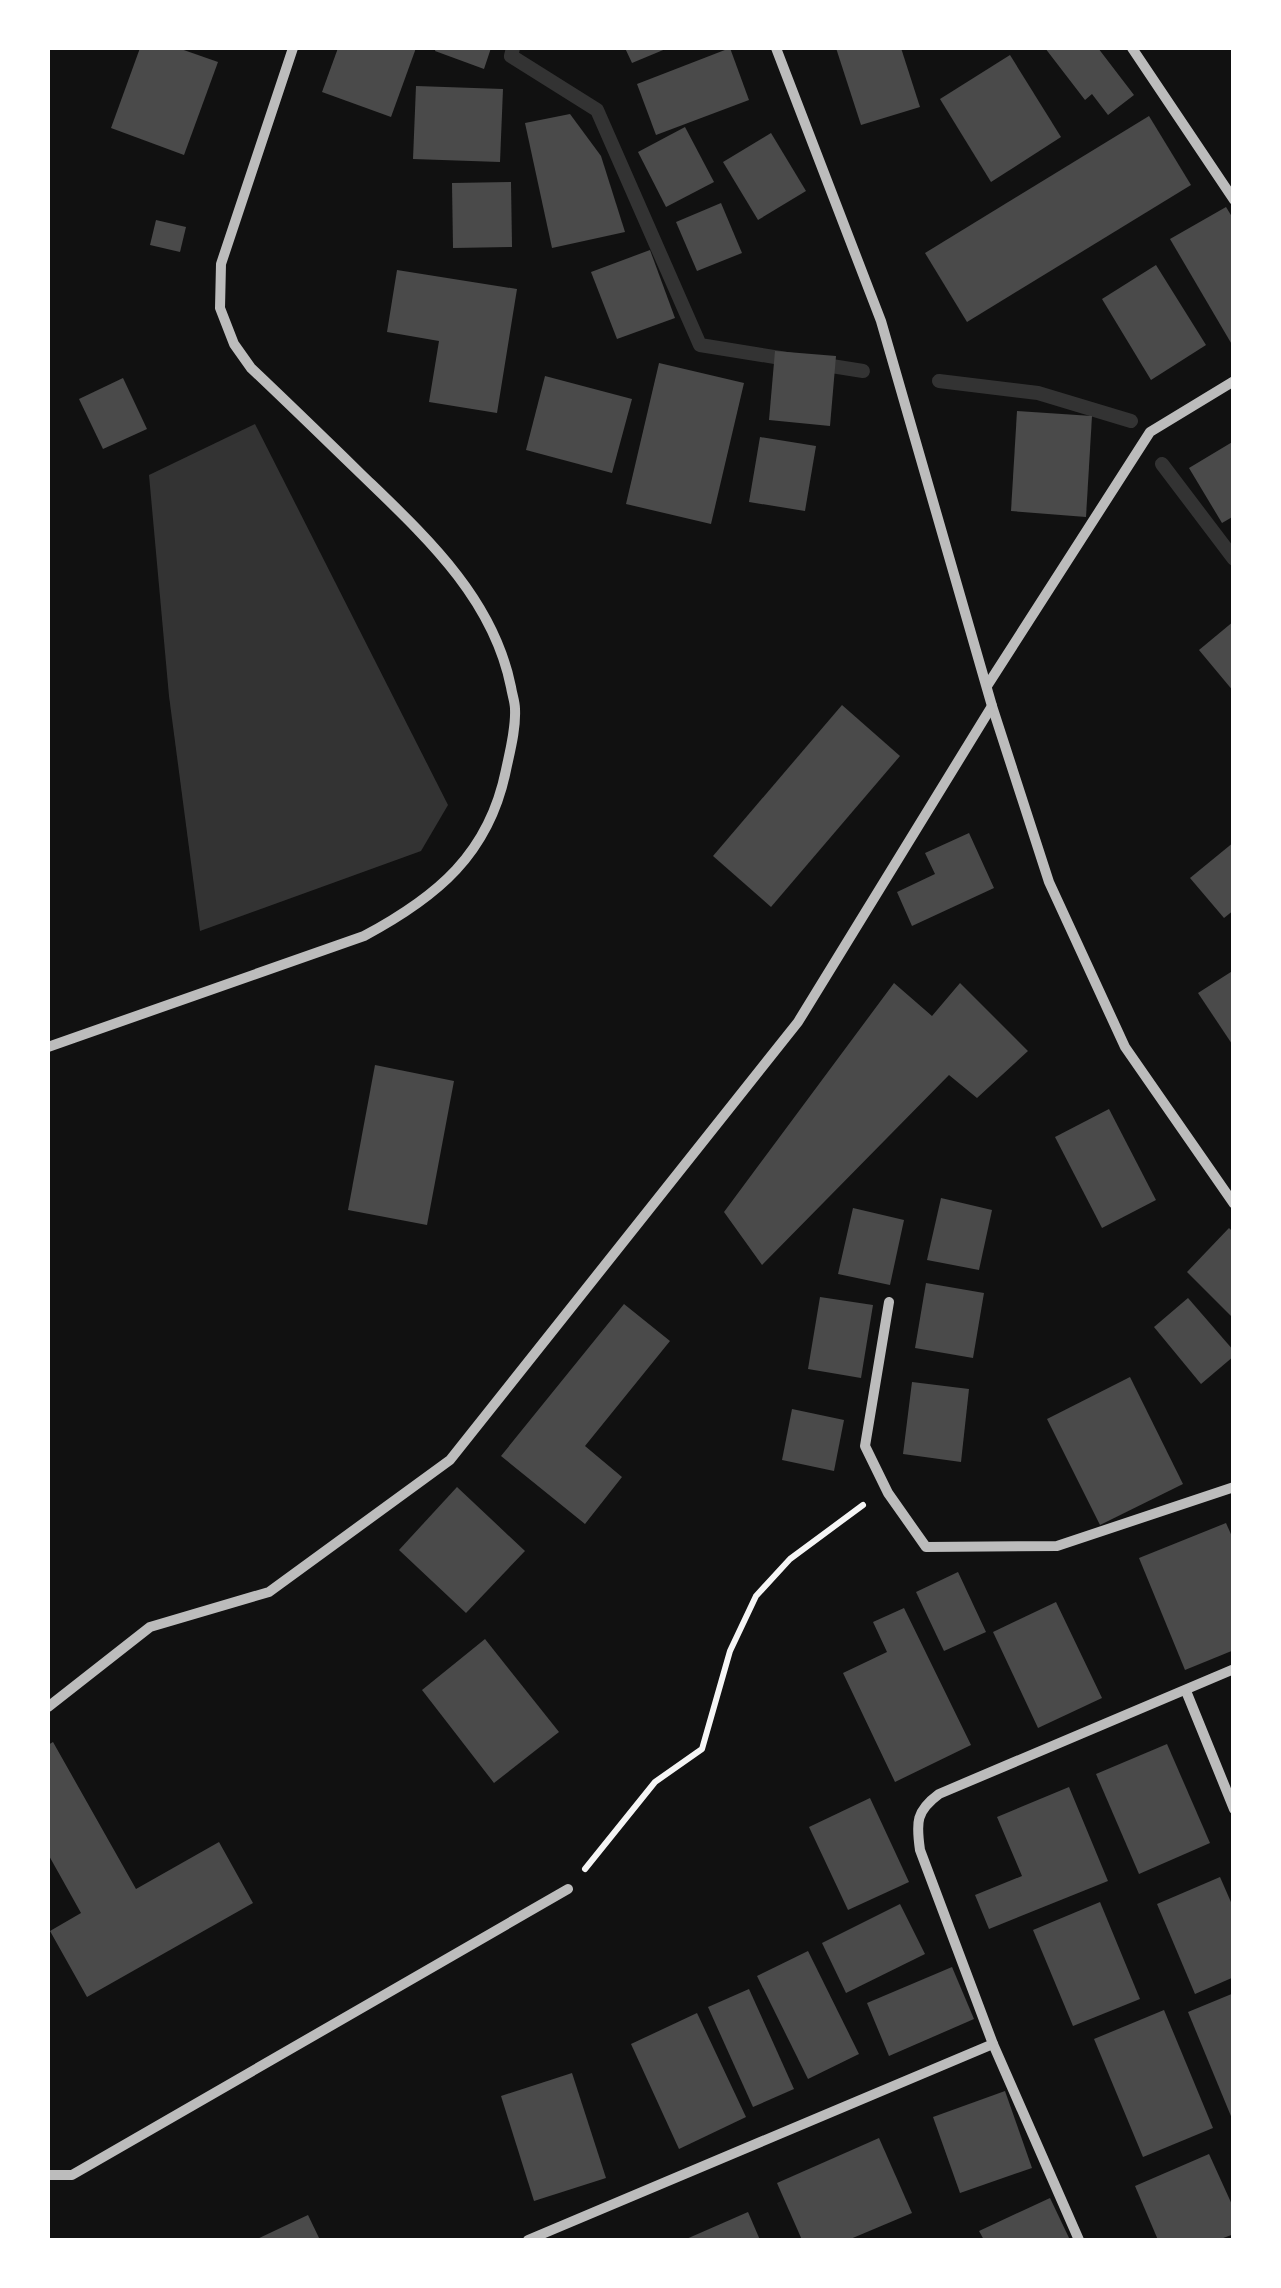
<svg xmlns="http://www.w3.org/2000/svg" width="1281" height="2288" font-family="'Alegreya Sans',sans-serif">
  <rect width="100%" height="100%" fill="#111"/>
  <path fill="#333" d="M255,424L448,805L421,851L200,931L169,696L149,475Z"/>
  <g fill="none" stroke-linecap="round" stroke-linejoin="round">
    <g stroke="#333" stroke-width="14">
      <path d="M513,48L511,56L597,110L700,345L793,360"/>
      <path d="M819,364L863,371"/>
      <path d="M939,381L1038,393L1131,421"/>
      <path d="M1162,464L1234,559"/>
    </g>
  </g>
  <g fill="#4a4a4a">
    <path d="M140,48H178L218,62L184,155L111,128Z"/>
    <path d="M338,48H416L391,117L322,92Z"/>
    <path d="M436,48H491L484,69L435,51Z"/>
    <path d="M625,48H668L632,63Z"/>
    <path d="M730,48L749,100L656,135L637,84Z"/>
    <path d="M836,48H901L920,107L861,125Z"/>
    <path d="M1045,48H1098L1134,95L1108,115L1092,94L1085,100Z"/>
    <path d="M1010,55L1061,137L991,182L940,99Z"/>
    <path d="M416,86L503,89L500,162L413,159Z"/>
    <path d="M570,114L601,156L625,232L552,248L525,123Z"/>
    <path d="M1149,116L1191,185L967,322L925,253Z"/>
    <path d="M685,127L714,182L666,207L638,152Z"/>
    <path d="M771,133L806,191L758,220L723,162Z"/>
    <path d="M511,182L512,247L453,248L452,183Z"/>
    <path d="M721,203L742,253L697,271L676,222Z"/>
    <path d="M1226,207L1234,220V348L1170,239Z"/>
    <path d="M156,220L186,227L180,252L150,245Z"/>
    <path d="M650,250L675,318L617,339L591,272Z"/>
    <path d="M1156,265L1206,345L1151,380L1102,299Z"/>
    <path d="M397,270L517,289L497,413L429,402L439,341L387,332Z"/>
    <path d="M775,351L836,356L830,426L769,420Z"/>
    <path d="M659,363L744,383L711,524L626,504Z"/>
    <path d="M545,376L632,399L612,473L526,450Z"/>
    <path d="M123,378L147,429L103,449L79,399Z"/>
    <path d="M1017,411L1092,416L1086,517L1011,511Z"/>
    <path d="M760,437L816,446L805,511L749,502Z"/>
    <path d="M1234,441V516L1222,523L1189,468Z"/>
    <path d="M1234,621V692L1199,650Z"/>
    <path d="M842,705L900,756L771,907L713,856Z"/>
    <path d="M969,833L994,888L912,926L897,892L935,874L925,853Z"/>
    <path d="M1234,842V910L1224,918L1190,878Z"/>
    <path d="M1234,970V1047L1198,993Z"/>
    <path d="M894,983L932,1016L960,983L1028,1051L977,1098L949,1075L762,1265L724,1212Z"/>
    <path d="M375,1065L454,1081L427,1225L348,1210Z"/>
    <path d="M1109,1109L1156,1200L1102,1228L1055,1137Z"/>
    <path d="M941,1198L992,1210L979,1270L927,1260Z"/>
    <path d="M853,1208L904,1220L890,1285L838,1274Z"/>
    <path d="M1229,1228L1234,1233V1319L1187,1272Z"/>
    <path d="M926,1283L984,1293L973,1358L915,1348Z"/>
    <path d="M820,1297L873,1305L861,1378L808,1369Z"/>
    <path d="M1188,1298L1234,1351V1356L1201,1384L1154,1327Z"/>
    <path d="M624,1304L670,1341L585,1446L622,1477L585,1524L501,1456Z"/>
    <path d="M1130,1377L1183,1484L1100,1525L1047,1419Z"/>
    <path d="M912,1382L969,1389L961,1462L903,1454Z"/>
    <path d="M792,1409L844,1420L834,1471L782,1460Z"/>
    <path d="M457,1487L525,1551L466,1613L399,1550Z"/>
    <path d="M1226,1523L1234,1541V1650L1185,1670L1139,1558Z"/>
    <path d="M958,1572L986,1632L944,1651L916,1592Z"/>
    <path d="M1056,1602L1102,1698L1038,1728L993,1632Z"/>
    <path d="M904,1608L971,1745L895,1782L843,1673L887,1652L873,1622Z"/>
    <path d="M485,1639L559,1732L494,1783L422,1690Z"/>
    <path d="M53,1742L136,1889L219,1842L253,1903L87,1997L50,1931L81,1913L48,1854V1745Z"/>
    <path d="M1167,1744L1210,1843L1139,1874L1096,1774Z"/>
    <path d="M1069,1787L1108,1881L989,1929L975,1895L1022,1876L997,1817Z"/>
    <path d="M870,1798L909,1882L848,1910L809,1827Z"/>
    <path d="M1220,1877L1234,1909V1977L1195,1994L1157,1904Z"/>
    <path d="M1100,1902L1140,1999L1073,2026L1033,1930Z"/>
    <path d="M900,1904L925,1954L846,1993L822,1943Z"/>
    <path d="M808,1951L859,2054L808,2079L757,1976Z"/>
    <path d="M952,1967L974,2019L889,2056L867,2003Z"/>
    <path d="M749,1989L794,2089L753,2107L708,2007Z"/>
    <path d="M1234,1993V2121H1233L1188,2012Z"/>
    <path d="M1164,2010L1213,2128L1143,2157L1094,2039Z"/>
    <path d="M697,2013L746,2117L679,2149L631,2044Z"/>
    <path d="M572,2073L606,2178L534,2201L501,2096Z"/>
    <path d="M1005,2091L1032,2168L960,2193L933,2117Z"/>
    <path d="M879,2138L912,2213L848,2240H802L777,2183Z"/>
    <path d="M1209,2154L1234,2209V2234L1218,2240H1158L1135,2186Z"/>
    <path d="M1050,2198L1070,2240H984L979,2231Z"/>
    <path d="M748,2212L760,2240H684Z"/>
    <path d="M308,2215L320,2240H255Z"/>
  </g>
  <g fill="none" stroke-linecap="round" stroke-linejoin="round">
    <path stroke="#f5f5f5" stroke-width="6" d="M585,1869L655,1782L702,1749L730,1651L756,1596L790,1559L863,1505"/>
    <g stroke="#bcbcbc" stroke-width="10">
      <path d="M776,48L881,321L992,706L1049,882L1125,1047L1234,1204"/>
      <path d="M1132,48L1234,200"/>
      <path d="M987,686L1150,432L1234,381"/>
      <path d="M48,1047L364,936C437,897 489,854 506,770C510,751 516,729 515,709C515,702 512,694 511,687C493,597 424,535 361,474C324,438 288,403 251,368L234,344L220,308L221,264L293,48"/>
      <path d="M889,1302L865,1446L888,1493L926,1547L1057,1546L1234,1487"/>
      <path d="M1186,1691L1234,1809"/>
      <path d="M48,1707L150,1627L269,1592L450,1460L798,1022L992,706"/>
      <path d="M993,2044L1079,2240"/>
      <path d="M48,2175H72L568,1889"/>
      <path d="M528,2240L993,2044L920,1850C916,1822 916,1811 939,1794L1234,1669"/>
    </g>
  </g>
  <rect width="1281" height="2288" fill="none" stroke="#ffffff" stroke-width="100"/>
</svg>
